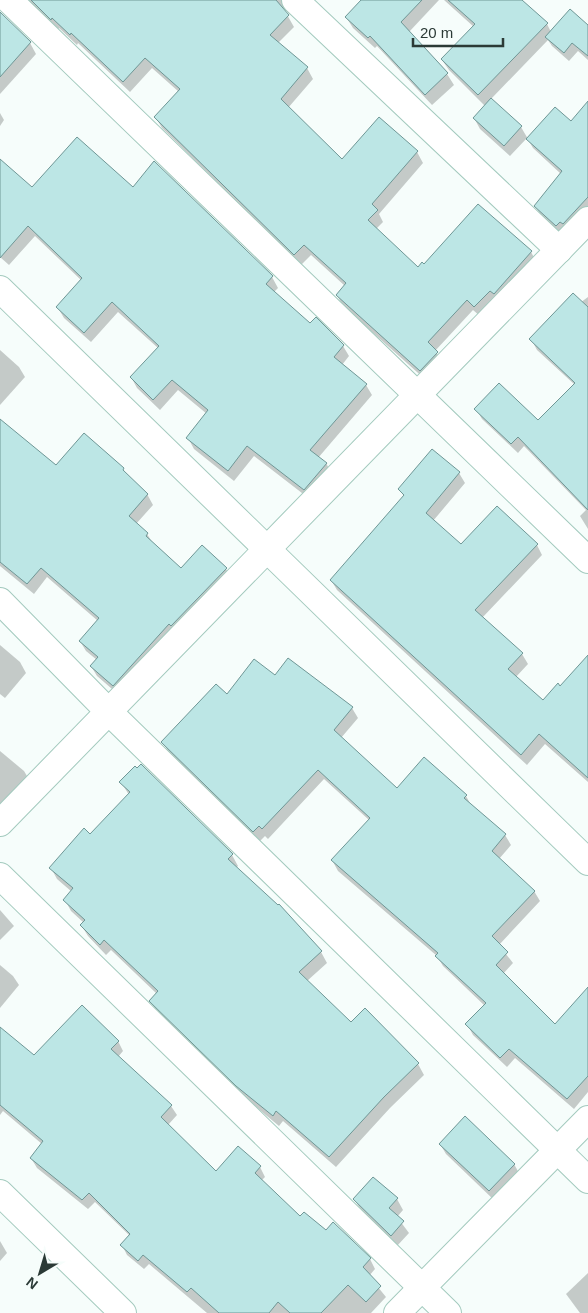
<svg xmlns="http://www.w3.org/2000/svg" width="588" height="1313" font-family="Arial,sans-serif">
  <rect width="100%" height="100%" fill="#f6fdfb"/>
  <g fill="#0003">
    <path d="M27,0H291L286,9V13L294,27L278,43L307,68L313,79L288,108L342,160L379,119L417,152L423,163L379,214L383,222L376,229L418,269L531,252L537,263L481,317L473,310L435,351L444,364L427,381L343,306L337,295L345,286L311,255L301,265L162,128L156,118L179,92L152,68L130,92L78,43L77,45L59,28L58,30Z"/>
    <path d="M363,0H439L409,32L447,74L454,85L432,105L377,46L375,48L353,28L346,17Z"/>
    <path d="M444,0H519L547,24L551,32L588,26V60L578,51L569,61L552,46L548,40L491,99L521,127L528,139L571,123L588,103V211L562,234L541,215L535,206L561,174L533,148L527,138L510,156L480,129L474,118L485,106L449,70L442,60L474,27Z"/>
    <path d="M0,16L30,43L36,54L0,94Z"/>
    <path d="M0,113L4,120L0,126Z"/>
    <path d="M0,160L32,189H133L272,277L278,288L274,292L310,325L343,346L349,356L342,365L366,385L372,395L318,458L326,463L332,474L311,500L254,456L234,481L194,449L188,438L207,414L178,390L160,410L137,388L131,377L158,348L118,312L91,342L64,318L58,308L82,281L35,236L9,265L0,257Z"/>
    <path d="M588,297V529L580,516L586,510L524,446L518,453L482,419L476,409L538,422L575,385L537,350L531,339Z"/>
    <path d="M0,350L19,367L25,377L0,405Z"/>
    <path d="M0,421L57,466L123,469L128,476L147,494L153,505L136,524L147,534L154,545L181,570L202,547L226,569L232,580L119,695L97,676L91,666L97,660L86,651L80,641L98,621L47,577L34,594L0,566Z"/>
    <path d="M459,473L465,483L433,521L461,546L537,545L542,555L482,618L522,654L528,664L515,678L543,702L560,687L588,657V782L545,744L527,765L337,590L331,580L404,497L400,489Z"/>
    <path d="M0,645L20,662L26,673L5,698L0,694Z"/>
    <path d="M275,677L352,708L358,718L341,738L397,790L466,796L471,805L505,835L511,845L499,859L534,891L540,901L499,945L513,963L503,974L555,1026L588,989V1092L574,1109L515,1058L507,1067L473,1035L467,1024L485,1006L443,966L437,956L338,871L332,860L369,820L324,779L268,839L265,836L260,841L169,753L163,742L227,696Z"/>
    <path d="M0,751L24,771L30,781L0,807Z"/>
    <path d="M121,782L232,855L238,866L236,868L278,907L279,905L321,952L327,963L307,981L351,1023L365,1010L418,1064L424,1075L390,1108L336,1167L283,1121L279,1126L244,1097L157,1012L151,1001L157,994L111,950L106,955L88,936L81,925L84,923L71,911L65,900L72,892L57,879L51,868L90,835L129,795Z"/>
    <path d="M0,910L14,926L0,940Z"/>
    <path d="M0,965L13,976L19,985L0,1008Z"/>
    <path d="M0,1029L34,1056L118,1041L123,1051L118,1057L171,1106L177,1115L168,1125L216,1173L260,1167L265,1177L261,1181L300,1218L370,1259L375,1269L369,1276L386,1297L371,1313H207L149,1264L144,1269L127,1255L122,1245L130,1236L95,1202L88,1209L37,1168L31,1158L42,1144L3,1111L0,1115Z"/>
    <path d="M440,1144L514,1164L520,1175L495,1201L446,1154Z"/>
    <path d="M354,1199H397L403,1210L397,1217L409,1233L397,1246L361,1210Z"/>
    <path d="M0,1241L7,1253L0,1261Z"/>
    <path d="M588,1273V1313H580L566,1294Z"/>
  </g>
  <g fill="#bce6e5" stroke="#6f9796">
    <path d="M31,0H276L289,15L270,35L308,67L281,99L342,159L379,117L418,151L372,204L378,210L368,220L418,267L422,262L424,264L478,204L532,251L494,294L490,291L474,307L467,300L428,342L438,352L420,371L336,295L346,283L304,245L294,255L154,117L180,89L145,58L123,82L71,33L70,35L52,18L51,20Z"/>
    <path d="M361,0H422L401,22L448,73L425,95L370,36L368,38L345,17Z"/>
    <path d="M448,0H522L548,23L478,95L441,59L475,24Z"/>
    <path d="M570,9L588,25V56L572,43L564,53L545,37Z"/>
    <path d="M0,12L31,42L0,77Z"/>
    <path d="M491,98L522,126L504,146L473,118Z"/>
    <path d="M588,101V197L563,224L560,222L556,226L534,206L562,171L526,139L555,107L571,121Z"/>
    <path d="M77,137L133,187L154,161L273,276L266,284L310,323L316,317L344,345L334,357L367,384L310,450L327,463L304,490L247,446L228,471L186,438L208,410L172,380L153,400L130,377L159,346L112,302L84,333L56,307L82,278L28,226L0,258V159L32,187Z"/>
    <path d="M573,293L588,307V510L518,437L511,444L474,409L499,383L538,420L575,383L529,339Z"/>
    <path d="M0,419L56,465L84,433L124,468L123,470L148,494L129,516L148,533L146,536L181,568L202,545L227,568L171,626L169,624L113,686L90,666L98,657L79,641L99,618L41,568L27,584L0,562Z"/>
    <path d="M432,449L460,472L426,513L461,544L497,506L538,544L475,610L523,653L508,669L543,700L558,683L560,686L588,655V778L539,734L521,755L330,580L404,495L398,489Z"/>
    <path d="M288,658L353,707L334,730L397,788L424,757L467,795L464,798L506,834L492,851L535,891L492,936L508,952L496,965L555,1024L588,987V1076L567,1099L509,1049L500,1058L465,1024L486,1003L435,956L438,953L331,860L370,818L318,770L262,829L259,826L253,832L161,742L216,684L227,694L254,659L275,675Z"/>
    <path d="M141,764L233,854L228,859L278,905L279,904L322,951L299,972L351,1022L365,1008L419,1063L384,1097L329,1157L276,1111L273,1116L236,1086L149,1001L158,991L104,940L100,945L80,925L85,920L63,900L73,888L49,868L84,828L90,834L130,792L119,782L135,766L137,768Z"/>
    <path d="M82,1005L119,1041L111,1049L172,1105L161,1117L216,1171L238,1146L261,1166L255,1173L300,1216L304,1212L326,1230L333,1222L371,1258L363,1267L381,1286L366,1302L348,1285L321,1313H290L278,1302L269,1313H219L191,1288L187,1292L143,1255L138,1261L120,1245L130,1234L89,1193L82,1200L30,1158L43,1141L0,1105V1027L34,1055Z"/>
    <path d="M465,1116L515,1164L489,1191L439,1144Z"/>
    <path d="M373,1177L398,1198L389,1208L404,1221L391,1236L353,1199Z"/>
  </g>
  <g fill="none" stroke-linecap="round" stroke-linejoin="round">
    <defs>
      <g id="minor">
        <path d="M9,0L588,560"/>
        <path d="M295,0L559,250"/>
        <path d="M0,289L588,862"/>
        <path d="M0,601L109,712L588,1180"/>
        <path d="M0,823L588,220"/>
        <path d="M0,876L448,1313"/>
        <path d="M0,1193L123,1313"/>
        <path d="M397,1313L588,1119"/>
      </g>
    </defs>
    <use href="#minor" stroke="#a3cabe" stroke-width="28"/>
    <use href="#minor" stroke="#fff" stroke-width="26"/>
  </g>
  <g transform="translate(40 1273) rotate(218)" stroke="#f6fdfb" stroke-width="4" paint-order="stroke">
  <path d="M0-4L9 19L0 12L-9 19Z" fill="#2b3a36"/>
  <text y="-8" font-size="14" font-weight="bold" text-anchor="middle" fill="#2b3a36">N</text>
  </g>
  <path d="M413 38v8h90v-8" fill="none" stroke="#2b3a36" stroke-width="2.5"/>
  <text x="420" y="38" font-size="15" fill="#2b3a36" stroke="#f6fdfb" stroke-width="4" paint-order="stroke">20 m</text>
</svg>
